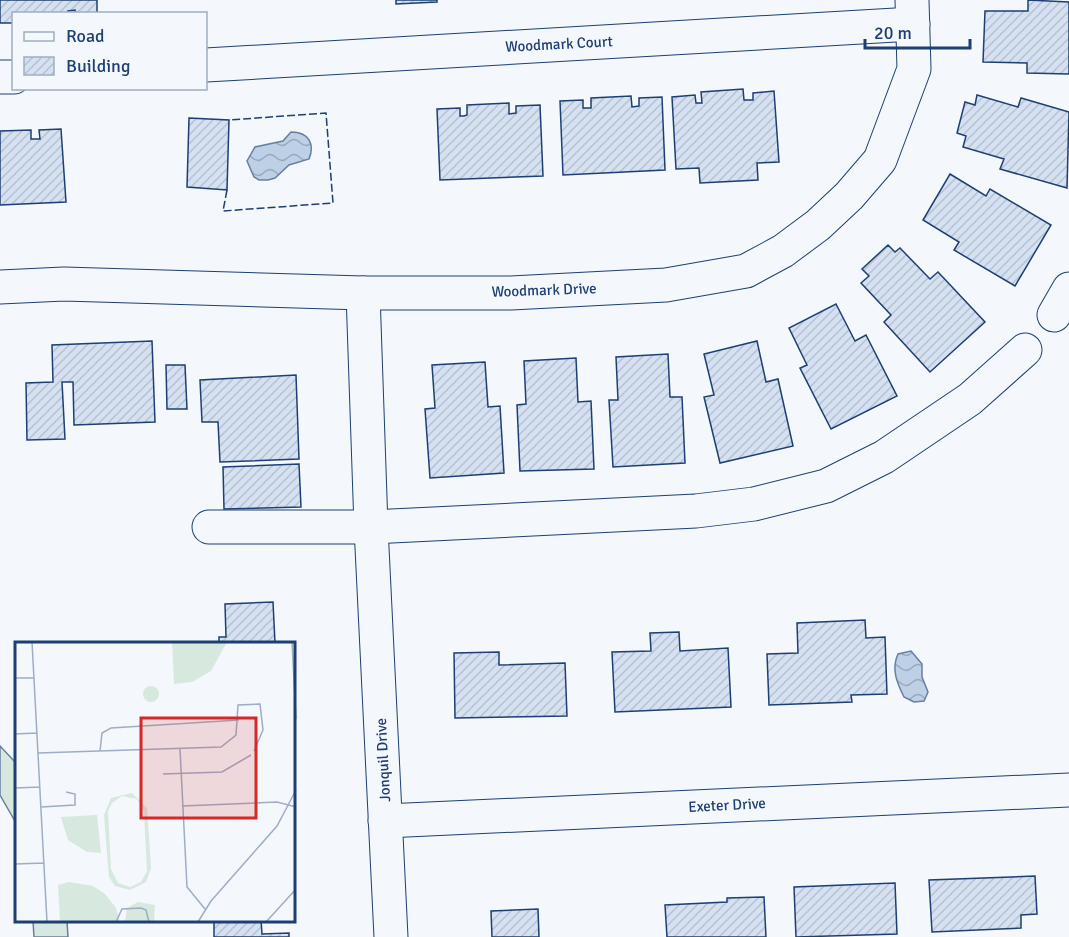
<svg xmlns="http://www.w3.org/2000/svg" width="1069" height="937" font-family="Signika,sans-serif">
  <defs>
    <pattern id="water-waves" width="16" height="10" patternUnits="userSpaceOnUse" patternTransform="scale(1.5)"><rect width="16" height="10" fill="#bed0e5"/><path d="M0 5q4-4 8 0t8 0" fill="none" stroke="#9aaabe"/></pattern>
    <pattern id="building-hatch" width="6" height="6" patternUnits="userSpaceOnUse" patternTransform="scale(1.5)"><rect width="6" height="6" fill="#d5e0f0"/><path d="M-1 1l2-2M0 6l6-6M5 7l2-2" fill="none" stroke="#b6c1d1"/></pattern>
  </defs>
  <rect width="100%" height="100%" fill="#f4f7fb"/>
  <g fill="#d7e8df" stroke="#687fa3" stroke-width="1.5">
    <path d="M0,746L16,763V823L0,795Z"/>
    <path d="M33,921H67L68,937H34Z"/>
  </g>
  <g fill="url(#water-waves)" stroke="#687fa3" stroke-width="1.5">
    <path d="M291,132C309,132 315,144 309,159L289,165L275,178L268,180H259L254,177L247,161L255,147L283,141Z"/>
    <path d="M911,651L922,664V677L928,692L924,701L914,702L904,697C897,683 891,669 898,654Z"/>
  </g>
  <g fill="url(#building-hatch)" stroke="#1d3f73" stroke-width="1.5">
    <path d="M0,0H97V14H75V10L68,11V14H14V23H0Z"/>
    <path d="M396,0H437V2L396,4Z"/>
    <path d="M1028,0L1069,2V74L1027,73V63L983,62L985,11H1028Z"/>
    <path d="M743,89L744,100H753V93L774,91L779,162L757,163L758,180L700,183L699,168L676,169L672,97L695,95L696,103H702L701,92Z"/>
    <path d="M977,95L1018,107L1021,98L1069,112L1067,188L1000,169L1004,159L963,147L966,136L957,133L965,102L975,105Z"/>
    <path d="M631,96L632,107L639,106V98L662,97L665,170L563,175L560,101L583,100V108H591V98Z"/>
    <path d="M509,103V114L516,113V106L540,105L543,176L440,180L437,109L460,108V116H464L467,115V105Z"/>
    <path d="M189,118L229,120L227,190L187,187Z"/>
    <path d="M61,129L66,202L0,205V131L31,130V139H40L39,130Z"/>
    <path d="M950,174L986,196L990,189L1051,225L1015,286L954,250L959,242L923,220Z"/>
    <path d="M888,245L895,252L900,248L930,279L938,272L985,322L930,372L884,322L891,315L861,283L869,276L862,269Z"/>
    <path d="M836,304L855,341L866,335L897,396L831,429L800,368L807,365L789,328Z"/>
    <path d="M152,341L155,422L74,425L73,382H62L65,439L27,440L26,383L53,382L52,345Z"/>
    <path d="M757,341L766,382L778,379L793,446L720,463L704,397L714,395L704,354Z"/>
    <path d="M668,354L670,397H682L685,463L613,467L609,400H618L616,357Z"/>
    <path d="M576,358L578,402L591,401L594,469L520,471L517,405L526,404L524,361Z"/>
    <path d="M485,362L488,407L500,406L504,473L430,478L425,409L435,408L432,365Z"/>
    <path d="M166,365H185L187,409H167Z"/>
    <path d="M296,375L299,459L220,462L218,422H202L200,380Z"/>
    <path d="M299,464L301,507L224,509L223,467Z"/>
    <path d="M273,602L275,643H219V637H226L225,604Z"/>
    <path d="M865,620L866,638L885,637L887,694L851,695L852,702L769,705L767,654L798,653L797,623Z"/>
    <path d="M679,632L680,651L728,648L731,707L615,712L612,652L651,651L650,633Z"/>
    <path d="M499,652V665L565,663L567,716L455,718L454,653Z"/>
    <path d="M1035,876L1037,914L1021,915V928L932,932L929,880Z"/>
    <path d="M895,883L897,934L796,937L794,887Z"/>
    <path d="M764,897L766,937H667L665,905L727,902V898Z"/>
    <path d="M538,909L539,937H492L491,911Z"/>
    <path d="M214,920H261L262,934L289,933V937H214Z"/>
  </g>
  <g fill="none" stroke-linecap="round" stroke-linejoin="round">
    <defs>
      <g id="minor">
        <path d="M206,65L913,24"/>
        <path d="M0,77H14"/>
        <path d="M0,287L64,284L363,293H511L666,285L746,271L783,251L818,225L849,196L880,160L914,69L912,0"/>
        <path d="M363,293L371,527L391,937"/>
        <path d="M1054,315L1069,289"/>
        <path d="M209,527H371L696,511L754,504L826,486L884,457L970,399L1025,350"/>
        <path d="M385,821L1069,790"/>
      </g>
    </defs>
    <use href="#minor" stroke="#1d3f73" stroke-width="35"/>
    <use href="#minor" stroke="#f4f7fb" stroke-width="33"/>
    <path stroke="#1d3f73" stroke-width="1.5" stroke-dasharray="8 3" stroke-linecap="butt" d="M227,190L223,211L333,203L326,113L229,120"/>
  </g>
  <g text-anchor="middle" stroke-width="4.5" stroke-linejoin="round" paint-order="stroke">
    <g font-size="15" fill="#1d3f73" stroke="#f4f7fb">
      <text transform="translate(559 44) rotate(-3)" y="5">Woodmark Court</text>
      <text transform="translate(544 290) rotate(-2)" y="5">Woodmark Drive</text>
      <text transform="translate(383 760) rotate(-93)" y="5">Jonquil Drive</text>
      <text transform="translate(727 805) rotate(-3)" y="5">Exeter Drive</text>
    </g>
  </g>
  <g transform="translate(15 642)">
    <rect width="280" height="280" fill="#f4f7fb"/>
    <path d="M128 52a8 8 0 1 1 16 0a8 8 0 1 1-16 0Z" fill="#d7e8df"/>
    <path d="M157,0H212L196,29L177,40L159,42ZM117,151L132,166L136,226L131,240L115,248L100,244L94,235L89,173L96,156ZM107,154L122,157L129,170L132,229L126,240L115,245L103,241L96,227L93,169L97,161ZM82,173L86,211L72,210L53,198L46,175ZM54,240L78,244L90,252L101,266L105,280H45L43,243ZM123,260L140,263L139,280H110L112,266Z" fill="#d7e8df" fill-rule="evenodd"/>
    <path fill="none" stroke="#9eadc5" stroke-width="1.5" d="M17,0L32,280M277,0L281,77M0,36H19M0,92L22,91M165,107L172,245L190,267M85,109L87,91L96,86L224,78M23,111L206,105L221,93L223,63L245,62L248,88L239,109M148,132L207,130L236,113M0,146L25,145M167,164L262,160L281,165M26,165L60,163V152L51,150M0,222L29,221M101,280L107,267L126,266L131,268L134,280M183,280L196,259L262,184L281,148M251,280L281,247"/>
    <path fill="#d62828" fill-opacity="0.15" stroke="#d62828" stroke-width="3" d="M126,76H241V176H126Z"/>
    <rect width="280" height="280" fill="none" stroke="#1d3f73" stroke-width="3"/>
  </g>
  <rect x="12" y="12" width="195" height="78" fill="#f4f7fb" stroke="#9eadc5" stroke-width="1.5"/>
  <rect x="24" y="32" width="30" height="9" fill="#f4f7fb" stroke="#9eadc5" stroke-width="1.5"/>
  <text x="66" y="42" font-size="18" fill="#1d3f73">Road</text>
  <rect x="24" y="57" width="30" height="18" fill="url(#building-hatch)" stroke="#9eadc5" stroke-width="1.5"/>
  <text x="66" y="72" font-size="18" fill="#1d3f73">Building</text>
  <path d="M865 39v9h105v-9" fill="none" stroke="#1d3f73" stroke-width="3"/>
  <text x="874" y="39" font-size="18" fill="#1d3f73" stroke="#f4f7fb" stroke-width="4.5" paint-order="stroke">20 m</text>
</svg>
